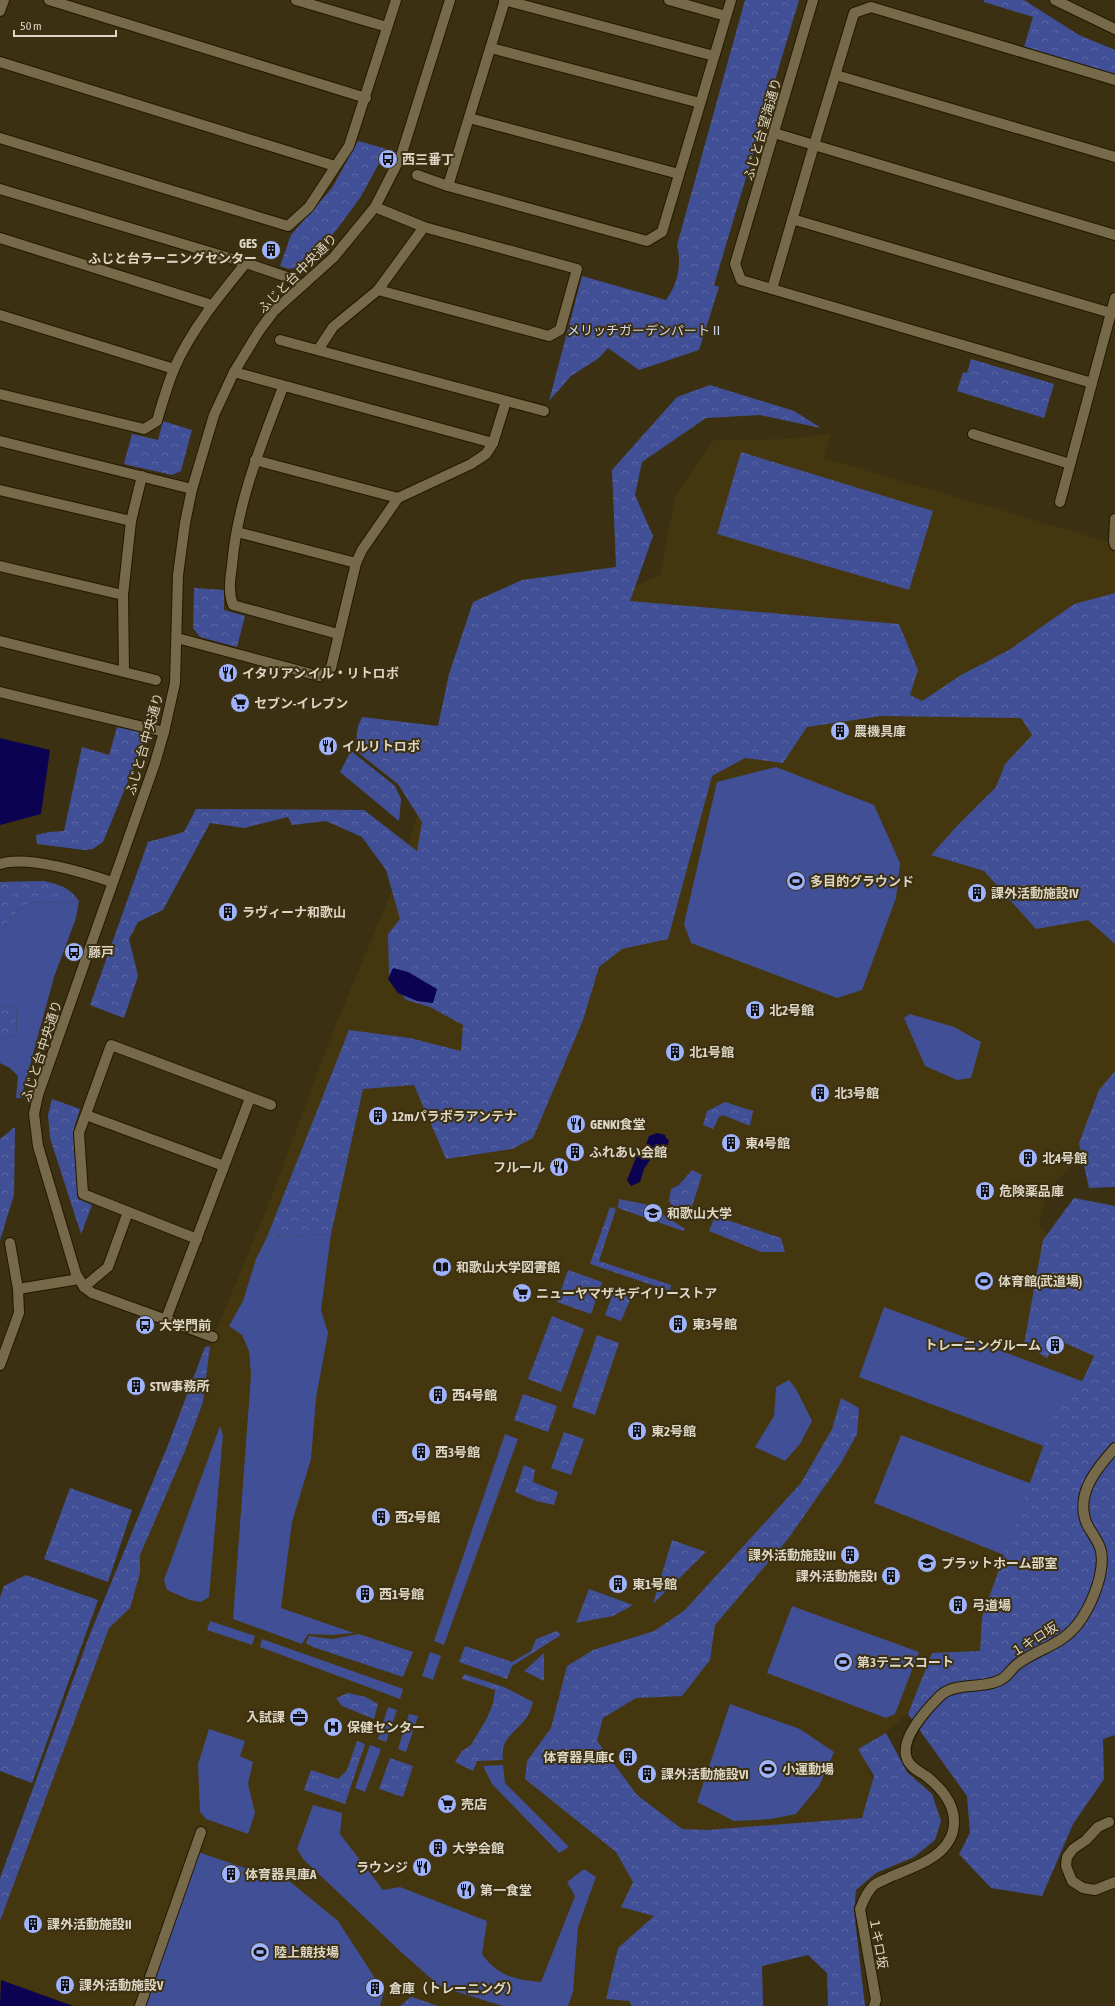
<svg xmlns="http://www.w3.org/2000/svg" width="1115" height="2006" font-family="'Asap Condensed','Noto Sans JP',sans-serif">
  <defs>
    <pattern id="forest-crowns" width="20" height="18" patternUnits="userSpaceOnUse"><rect width="20" height="18" fill="#415096"/><path d="M2 6a3 3 0 1 1 6 0M12 15a3 3 0 1 1 6 0" fill="none" stroke="#5c68a3"/></pattern>
  </defs>
  <rect width="100%" height="100%" fill="#3c3012"/>
  <path fill="#44360e" d="M831,433L824,458L1115,544V1077L1094,1142L1048,1190L1039,1223L1055,1245L1103,1332L994,1655L938,1686L886,1733L860,1748L888,1820L785,1918L733,2006H0V1892L141,1512L269,1203L332,1034L400,871L463,667L587,606L660,575L675,497L714,440L789,439Z"/>
  <g fill="#415096">
    <path d="M776,767L874,805L900,863L896,898L862,990L837,998L691,943L684,924L717,782Z"/>
    <path d="M79,901L76,918L54,977L21,1098H16L18,1076L10,1068L0,1063V1039L17,1035L16,1006L0,1007V932L19,909L35,902L60,903Z"/>
    <path d="M910,1014L954,1027L981,1042L971,1078L957,1080L925,1066L904,1018Z"/>
    <path d="M331,1234L321,1310L328,1333L316,1398L311,1459L292,1522L281,1608L354,1633L332,1635L308,1634L302,1644L233,1619L251,1375L249,1351L242,1335L229,1326L243,1301L256,1259L267,1237Z"/>
    <path d="M884,1307L1103,1389L1057,1451L859,1377Z"/>
    <path d="M789,1380L796,1389L812,1421L800,1444L785,1461L755,1447L774,1416L776,1387Z"/>
    <path d="M220,1426L223,1435L209,1597L201,1602L190,1600L167,1590L164,1580Z"/>
    <path d="M505,1434L518,1439L444,1645L434,1641Z"/>
    <path d="M901,1435L1035,1485L1009,1557L874,1503Z"/>
    <path d="M792,1606L919,1652L895,1714L886,1718L767,1673Z"/>
    <path d="M210,1621L255,1636L252,1645L207,1630Z"/>
    <path d="M262,1639L403,1689L400,1699L260,1647Z"/>
    <path d="M430,1652L441,1656L433,1680L422,1676Z"/>
    <path d="M730,1704L800,1729L834,1752L819,1786L796,1814L771,1819L734,1821L697,1802Z"/>
    <path d="M388,1707L397,1710L386,1742L378,1739Z"/>
    <path d="M409,1714L418,1716L406,1752L398,1749Z"/>
    <path d="M209,1729L245,1741L240,1756L253,1762L248,1784L255,1813L248,1834L206,1819L200,1812L198,1764Z"/>
    <path d="M370,1745L381,1749L365,1792L355,1788Z"/>
    <path d="M503,1765L505,1783L569,1847L559,1853L492,1784L483,1766Z"/>
    <path d="M313,1805L342,1813L340,1834L383,1890L400,1887L487,1921L482,1954C498,1976 515,1980 541,1982L575,1896L567,1882L584,1869L596,1877L578,1927L573,1992L568,2006H503L441,1987L401,1952L303,1859L297,1849Z"/>
    <path d="M195,1851L251,1870L288,1880L338,1921L384,1992L380,2006H145Z"/>
  </g>
  <g fill="url(#forest-crowns)">
    <path d="M745,0H799L714,285L719,287L699,350L639,370L608,348L599,358L571,376L549,401L582,276L666,300C678,284 682,263 677,245Z"/>
    <path d="M984,0H1024L1079,35L1115,50V74L1024,47L1033,17L984,2Z"/>
    <path d="M358,141L387,149L360,198L325,245L299,267L289,269L280,266L291,235L332,188Z"/>
    <path d="M971,359L1054,384L1044,418L957,391L963,372L967,373Z"/>
    <path d="M710,385L794,411L821,428L760,415L706,418L642,462L635,495L653,536L630,601L899,624L918,670L910,695L922,701L961,675L1009,650L1074,604L1115,593V944L1088,920L1036,929L984,871L931,855L957,826L996,787L1005,764L1032,735L1021,718L881,716L807,727L783,763L745,758L712,776L668,939L622,949L599,967L583,1020L533,1138L512,1149L446,1159L414,1085L363,1089L331,1234L267,1237L349,1030L410,1038L461,1051L463,1025L430,1007L406,1000L389,976L388,934L400,919L386,870L362,837L326,821L292,825L288,817L244,828L210,823L163,910L138,922L129,939L138,976L124,1018L90,1005L148,842L184,832L196,809L364,810L417,851L422,822L398,784L355,750L358,726L362,717L438,726L449,674L473,602L522,580L616,567L612,470L677,397Z"/>
    <path d="M163,421L192,430L181,471L172,475L124,464L132,434L158,440Z"/>
    <path d="M741,452L933,511L909,590L717,534Z"/>
    <path d="M194,588L224,590V610L245,616L237,647L200,637L193,628Z"/>
    <path d="M117,727L139,732L144,742L103,842L93,849L84,850L37,844L36,835L50,832L64,831L82,747L109,755Z"/>
    <path d="M351,751L395,786L401,799L399,821L340,772Z"/>
    <path d="M44,881C60,885 69,887 79,901L60,903L35,902L19,909L0,932V882Z"/>
    <path d="M16,1006L17,1035L0,1039V1007Z"/>
    <path d="M1115,1071V1187L1089,1188L1079,1143L1099,1090Z"/>
    <path d="M52,1099L80,1109L73,1131L78,1199L92,1205L81,1234L50,1138L48,1115Z"/>
    <path d="M725,1102L753,1111L750,1126L723,1115L719,1117L713,1129L703,1125L707,1111Z"/>
    <path d="M15,1127L14,1195L0,1240V1139Z"/>
    <path d="M692,1170L702,1175L689,1216H678L669,1201L671,1189L679,1185Z"/>
    <path d="M1074,1198L1115,1206V1735L1103,1739L1104,1779L1073,1824L1042,1896L991,1888L959,1854L970,1833L967,1796L908,1714L932,1653L980,1651L982,1617L1055,1413L1084,1378L1094,1356L1058,1340L1047,1358L1024,1344L1043,1240Z"/>
    <path d="M619,1199L649,1205L685,1229L683,1231L618,1208Z"/>
    <path d="M610,1207L616,1209L599,1261L671,1285L670,1291L590,1264Z"/>
    <path d="M715,1216L781,1238L785,1252H761L709,1231Z"/>
    <path d="M568,1270L602,1282L591,1314L557,1302Z"/>
    <path d="M614,1291L631,1298L621,1321L605,1315Z"/>
    <path d="M552,1316L584,1329L561,1392L528,1379Z"/>
    <path d="M597,1335L619,1343L595,1415L572,1407Z"/>
    <path d="M210,1346L203,1402L185,1451L140,1555V1573L130,1608L109,1628L0,1921V1878L90,1634L168,1445L205,1347Z"/>
    <path d="M523,1394L557,1406L548,1432L514,1420Z"/>
    <path d="M841,1398L859,1408L857,1434L841,1463L788,1539L715,1625L710,1660L682,1696L636,1698L603,1718L597,1741L637,1795L682,1829L707,1830L862,1818L874,1776L858,1749L886,1733L907,1772L932,1794L941,1821L935,1840L914,1857L876,1873L856,1890L854,1911L865,2006H828L827,1973L808,1955L762,1966L763,2006H632L629,2001L606,1999L618,1948L654,1916L621,1907L633,1882L616,1852L525,1779L527,1761L551,1728L567,1666L593,1650L654,1631L684,1611L801,1483L832,1429Z"/>
    <path d="M564,1432L584,1439L571,1475L551,1468Z"/>
    <path d="M524,1465L535,1470L533,1482L558,1492L554,1505L536,1501L515,1492Z"/>
    <path d="M70,1488L132,1510L108,1582L44,1559Z"/>
    <path d="M672,1540L706,1552L653,1604Z"/>
    <path d="M26,1575L98,1600L32,1783L0,1771V1597L4,1586Z"/>
    <path d="M589,1589L633,1605L613,1616L576,1623Z"/>
    <path d="M557,1631L561,1635L512,1666L507,1679L459,1662L465,1646L512,1662L531,1651L536,1639Z"/>
    <path d="M359,1634L413,1652L403,1677L313,1647L306,1643L309,1636L332,1639Z"/>
    <path d="M544,1653V1681L524,1671Z"/>
    <path d="M464,1674L504,1687L533,1702C531,1707 530,1713 527,1717C516,1733 500,1737 503,1760L477,1761L473,1771L455,1762L462,1751L471,1745L487,1718L493,1704L495,1690L462,1679Z"/>
    <path d="M348,1693L366,1697L378,1704L374,1719L342,1706L336,1698Z"/>
    <path d="M357,1741L365,1744L345,1804L304,1790L311,1770L338,1779L347,1770Z"/>
    <path d="M390,1758L413,1766L403,1797L379,1789Z"/>
    <path d="M411,1997H412L438,2006H400Z"/>
  </g>
  <g fill="#0b0251">
    <path d="M0,738L50,750L41,814L0,825Z"/>
    <path d="M393,968L408,972L437,989L433,1003L417,1001L398,993L388,979Z"/>
    <path d="M657,1133L665,1135L666,1138L669,1140L665,1153L659,1155L654,1154L644,1169L640,1182L631,1186L627,1180L638,1153L645,1148L649,1136Z"/>
    <path d="M1,1980L73,2006H0Z"/>
  </g>
  <g fill="none" stroke-linecap="round" stroke-linejoin="round">
    <defs>
      <g id="minor">
        <path d="M49,0L366,98"/>
        <path d="M296,0L387,27"/>
        <path d="M504,0L714,56"/>
        <path d="M505,0L448,186L647,241L662,232L731,0"/>
        <path d="M669,0L726,16"/>
        <path d="M813,0L735,264L741,280L1092,383L1115,298"/>
        <path d="M1055,0L1115,29"/>
        <path d="M0,11L4,0"/>
        <path d="M491,48L700,103"/>
        <path d="M0,62L335,166"/>
        <path d="M836,75L1115,157"/>
        <path d="M1115,80L871,7L854,13L814,145L1115,235"/>
        <path d="M469,118L679,174"/>
        <path d="M0,138L288,226L309,207L349,146L396,0"/>
        <path d="M417,175L448,186"/>
        <path d="M0,189L246,263L287,277L302,286"/>
        <path d="M375,207L424,227L577,269L560,330L549,336L378,290"/>
        <path d="M792,219L1111,313"/>
        <path d="M0,238L212,305"/>
        <path d="M772,289L814,145L774,133"/>
        <path d="M0,315L174,369"/>
        <path d="M280,340L544,411"/>
        <path d="M318,350L333,327L378,290L424,227"/>
        <path d="M234,372L493,443"/>
        <path d="M283,387C261,445 237,503 232,566C230,580 228,592 233,605L338,634"/>
        <path d="M0,394L144,429L157,421C162,404 167,386 174,369C191,330 219,296 246,263"/>
        <path d="M973,434L1070,464"/>
        <path d="M0,441L192,489"/>
        <path d="M255,460L398,498"/>
        <path d="M0,490L131,521"/>
        <path d="M1060,502L1092,383"/>
        <path d="M1115,519L1114,541L1115,545"/>
        <path d="M237,532L356,563"/>
        <path d="M0,566L123,595"/>
        <path d="M177,638L319,676L331,668L356,563L362,550L398,498L471,464L486,454L493,443L506,401"/>
        <path d="M0,641L156,680"/>
        <path d="M124,671L123,595L131,521L142,476"/>
        <path d="M0,692L164,732"/>
        <path d="M0,864C28,855 85,873 112,882"/>
        <path d="M86,1115L224,1166"/>
        <path d="M197,1239L83,1194L79,1133L111,1045L271,1105"/>
        <path d="M84,1287L108,1267L128,1212"/>
        <path d="M18,1289L79,1279"/>
        <path d="M166,1319L250,1098"/>
        <path d="M213,1337L92,1293L84,1287L76,1274L38,1146L34,1114L38,1095L155,763L164,732L175,683L178,575L185,523L192,489L214,415L234,372L259,331L274,311L334,257L375,207L401,156L450,0"/>
        <path d="M0,1365L19,1313L18,1289L10,1243"/>
        <path d="M1109,1822L1098,1827L1086,1840L1073,1849L1067,1857L1066,1866L1072,1881L1083,1888L1095,1890L1115,1882"/>
        <path d="M140,2006L201,1832"/>
        <path d="M874,2006L876,2000L860,1909C864,1900 866,1893 873,1886C877,1882 885,1880 890,1877C913,1867 946,1858 953,1831C958,1808 944,1790 926,1776C920,1772 910,1767 907,1759C899,1739 927,1709 940,1696C956,1681 984,1690 1002,1679C1009,1675 1012,1667 1019,1663C1041,1647 1065,1645 1082,1618C1093,1601 1105,1572 1101,1551C1099,1540 1088,1530 1085,1519C1077,1491 1098,1467 1115,1448"/>
      </g>
    </defs>
    <use href="#minor" stroke="#231800" stroke-width="12"/>
    <use href="#minor" stroke="#766a4b" stroke-width="10"/>
  </g>
  <defs>
    <symbol id="bus-disc" viewBox="-11 -11 22 22"><circle r="9.5" fill="#9fb3fd" stroke="#3c3012"/><path d="M-5-6H5V4H4V6H2V4H-2V6H-4V4H-5ZM-3.5-4V0h7V-4ZM-3.5 1.2v1.5H-2V1.2ZM2 1.2v1.5H3.5V1.2Z" fill="#111"/></symbol>
    <symbol id="building-disc" viewBox="-11 -11 22 22"><circle r="9.5" fill="#9fb3fd" stroke="#3c3012"/><path d="M-4-6H4V6H1V3H-1V6H-4ZM-2.5-4.3h1.7v1.8h-1.7ZM.8-4.3h1.7v1.8H.8ZM-2.5-1h1.7V.8h-1.7ZM.8-1h1.7V.8H.8Z" fill="#111"/></symbol>
    <symbol id="restaurant-disc" viewBox="-11 -11 22 22"><circle r="9.5" fill="#9fb3fd" stroke="#3c3012"/><path d="M-5-6h1v4h1v-4h1v4h1v-4h1v5L-1.5 .5V6h-2V.5L-5-1ZM5-6V6H3V1.5H1.5Q1.5-4 5-6Z" fill="#111"/></symbol>
    <symbol id="supermarket-disc" viewBox="-11 -11 22 22"><circle r="9.5" fill="#9fb3fd" stroke="#3c3012"/><path d="M-6-5.5h2.5l.6 2H6L4.5 2H-2.5L-4.4-4H-6ZM-1.5 3.2a1.3 1.3 0 1 0 .1 0ZM3 3.2a1.3 1.3 0 1 0 .1 0Z" fill="#111"/></symbol>
    <symbol id="stadium-disc" viewBox="-11 -11 22 22"><circle r="9.5" fill="#9fb3fd" stroke="#3c3012"/><path d="M0-5a6.5 5 0 1 0 0 10a6.5 5 0 1 0 0-10ZM-3.5-1.8h7v3.6h-7Z" fill="#111"/></symbol>
    <symbol id="university-disc" viewBox="-11 -11 22 22"><circle r="9.5" fill="#9fb3fd" stroke="#3c3012"/><path d="M0-5L7-2L0 1L-7-2ZM-4 1L0 2.5L4 1V4Q0 6-4 4Z" fill="#111"/></symbol>
    <symbol id="library-disc" viewBox="-11 -11 22 22"><circle r="9.5" fill="#9fb3fd" stroke="#3c3012"/><path d="M-6-4Q-3-5.5-.7-3.5V5Q-3 3-6 4ZM6-4Q3-5.5 .7-3.5V5Q3 3 6 4Z" fill="#111"/></symbol>
    <symbol id="office-disc" viewBox="-11 -11 22 22"><circle r="9.5" fill="#9fb3fd" stroke="#3c3012"/><path d="M-6-3h4V-5.5h4V-3h4V5H-6ZM-1-4.5V-3h2v-1.5ZM-6 0V1H6V0Z" fill="#111"/></symbol>
    <symbol id="hospital-disc" viewBox="-11 -11 22 22"><circle r="9.5" fill="#9fb3fd" stroke="#3c3012"/><path d="M-5-5h3v3.5h4V-5h3V5h-3V1.5h-4V5h-3Z" fill="#111"/></symbol>
  </defs>
  <g fill-rule="evenodd">
    <use href="#bus-disc" x="377" y="148" width="22" height="22"/>
    <use href="#building-disc" x="260" y="239" width="22" height="22"/>
    <use href="#restaurant-disc" x="217" y="662" width="22" height="22"/>
    <use href="#supermarket-disc" x="229" y="692" width="22" height="22"/>
    <use href="#building-disc" x="829" y="720" width="22" height="22"/>
    <use href="#restaurant-disc" x="317" y="735" width="22" height="22"/>
    <use href="#stadium-disc" x="785" y="870" width="22" height="22"/>
    <use href="#building-disc" x="966" y="882" width="22" height="22"/>
    <use href="#building-disc" x="217" y="901" width="22" height="22"/>
    <use href="#bus-disc" x="63" y="941" width="22" height="22"/>
    <use href="#building-disc" x="744" y="999" width="22" height="22"/>
    <use href="#building-disc" x="664" y="1041" width="22" height="22"/>
    <use href="#building-disc" x="809" y="1082" width="22" height="22"/>
    <use href="#building-disc" x="367" y="1105" width="22" height="22"/>
    <use href="#restaurant-disc" x="565" y="1113" width="22" height="22"/>
    <use href="#building-disc" x="720" y="1132" width="22" height="22"/>
    <use href="#building-disc" x="564" y="1141" width="22" height="22"/>
    <use href="#building-disc" x="1017" y="1147" width="22" height="22"/>
    <use href="#restaurant-disc" x="548" y="1156" width="22" height="22"/>
    <use href="#building-disc" x="974" y="1180" width="22" height="22"/>
    <use href="#university-disc" x="642" y="1202" width="22" height="22"/>
    <use href="#library-disc" x="431" y="1256" width="22" height="22"/>
    <use href="#stadium-disc" x="973" y="1270" width="22" height="22"/>
    <use href="#supermarket-disc" x="511" y="1282" width="22" height="22"/>
    <use href="#building-disc" x="667" y="1313" width="22" height="22"/>
    <use href="#bus-disc" x="134" y="1314" width="22" height="22"/>
    <use href="#building-disc" x="1044" y="1334" width="22" height="22"/>
    <use href="#building-disc" x="125" y="1375" width="22" height="22"/>
    <use href="#building-disc" x="427" y="1384" width="22" height="22"/>
    <use href="#building-disc" x="626" y="1420" width="22" height="22"/>
    <use href="#building-disc" x="410" y="1441" width="22" height="22"/>
    <use href="#building-disc" x="370" y="1506" width="22" height="22"/>
    <use href="#building-disc" x="839" y="1544" width="22" height="22"/>
    <use href="#university-disc" x="916" y="1552" width="22" height="22"/>
    <use href="#building-disc" x="880" y="1565" width="22" height="22"/>
    <use href="#building-disc" x="607" y="1573" width="22" height="22"/>
    <use href="#building-disc" x="354" y="1583" width="22" height="22"/>
    <use href="#building-disc" x="947" y="1594" width="22" height="22"/>
    <use href="#stadium-disc" x="832" y="1651" width="22" height="22"/>
    <use href="#office-disc" x="288" y="1706" width="22" height="22"/>
    <use href="#hospital-disc" x="322" y="1716" width="22" height="22"/>
    <use href="#building-disc" x="617" y="1746" width="22" height="22"/>
    <use href="#stadium-disc" x="757" y="1758" width="22" height="22"/>
    <use href="#building-disc" x="636" y="1763" width="22" height="22"/>
    <use href="#supermarket-disc" x="436" y="1793" width="22" height="22"/>
    <use href="#building-disc" x="427" y="1837" width="22" height="22"/>
    <use href="#restaurant-disc" x="411" y="1856" width="22" height="22"/>
    <use href="#building-disc" x="220" y="1863" width="22" height="22"/>
    <use href="#restaurant-disc" x="455" y="1879" width="22" height="22"/>
    <use href="#building-disc" x="22" y="1913" width="22" height="22"/>
    <use href="#stadium-disc" x="249" y="1941" width="22" height="22"/>
    <use href="#building-disc" x="54" y="1974" width="22" height="22"/>
    <use href="#building-disc" x="364" y="1977" width="22" height="22"/>
  </g>
  <g text-anchor="middle" stroke-width="4" stroke-linejoin="round" paint-order="stroke">
    <g font-size="13" fill="#ddd6c5" stroke="#3c3012">
      <text transform="translate(762 129) rotate(-74)" y="5">ふじと台 望海通り</text>
      <text transform="translate(297 273) rotate(-45)" y="5">ふじと台 中央通り</text>
      <text transform="translate(144 744) rotate(-74)" y="5">ふじと台 中央通り</text>
      <text transform="translate(41 1051) rotate(-72)" y="5">ふじと台 中央通り</text>
      <text transform="translate(1034 1639) rotate(-32)" y="5">１キロ坂</text>
      <text transform="translate(879 1943) rotate(80)" y="5">１キロ坂</text>
    </g>
    <g font-size="13" font-weight="bold" fill="#ddd6c5" stroke="#3c3012" text-anchor="start">
      <text x="402" y="164">西三番丁</text>
      <text x="257" y="248" text-anchor="end">GES<tspan x="257" dy="15">ふじと台ラーニングセンター</tspan></text>
      <text x="242" y="678">イタリアン イル・リトロボ</text>
      <text x="254" y="708">セブン-イレブン</text>
      <text x="854" y="736">農機具庫</text>
      <text x="342" y="751">イルリトロボ</text>
      <text x="810" y="886">多目的グラウンド</text>
      <text x="991" y="898">課外活動施設IV</text>
      <text x="242" y="917">ラヴィーナ和歌山</text>
      <text x="88" y="957">藤戸</text>
      <text x="769" y="1015">北2号館</text>
      <text x="689" y="1057">北1号館</text>
      <text x="834" y="1098">北3号館</text>
      <text x="392" y="1121">12mパラボラアンテナ</text>
      <text x="590" y="1129">GENKI食堂</text>
      <text x="745" y="1148">東4号館</text>
      <text x="589" y="1157">ふれあい会館</text>
      <text x="1042" y="1163">北4号館</text>
      <text x="545" y="1172" text-anchor="end">フルール</text>
      <text x="999" y="1196">危険薬品庫</text>
      <text x="667" y="1218">和歌山大学</text>
      <text x="456" y="1272">和歌山大学図書館</text>
      <text x="998" y="1286">体育館(武道場)</text>
      <text x="536" y="1298">ニューヤマザキデイリーストア</text>
      <text x="692" y="1329">東3号館</text>
      <text x="159" y="1330">大学門前</text>
      <text x="1041" y="1350" text-anchor="end">トレーニングルーム</text>
      <text x="150" y="1391">STW事務所</text>
      <text x="452" y="1400">西4号館</text>
      <text x="651" y="1436">東2号館</text>
      <text x="435" y="1457">西3号館</text>
      <text x="395" y="1522">西2号館</text>
      <text x="836" y="1560" text-anchor="end">課外活動施設III</text>
      <text x="941" y="1568">プラットホーム部室</text>
      <text x="877" y="1581" text-anchor="end">課外活動施設I</text>
      <text x="632" y="1589">東1号館</text>
      <text x="379" y="1599">西1号館</text>
      <text x="972" y="1610">弓道場</text>
      <text x="857" y="1667">第3テニスコート</text>
      <text x="285" y="1722" text-anchor="end">入試課</text>
      <text x="347" y="1732">保健センター</text>
      <text x="614" y="1762" text-anchor="end">体育器具庫C</text>
      <text x="782" y="1774">小運動場</text>
      <text x="661" y="1779">課外活動施設VI</text>
      <text x="461" y="1809">売店</text>
      <text x="452" y="1853">大学会館</text>
      <text x="408" y="1872" text-anchor="end">ラウンジ</text>
      <text x="245" y="1879">体育器具庫A</text>
      <text x="480" y="1895">第一食堂</text>
      <text x="47" y="1929">課外活動施設II</text>
      <text x="274" y="1957">陸上競技場</text>
      <text x="79" y="1990">課外活動施設V</text>
      <text x="389" y="1993">倉庫（トレーニング）</text>
    </g>
    <g font-size="13" fill="#d0d7ee" stroke="#3c3012">
      <text x="645" y="335">メリッチガーデンパートⅡ</text>
    </g>
  </g>
  <path d="M14 30v6h102v-6" fill="none" stroke="#ddd6c5" stroke-width="2"/>
  <text x="20" y="30" font-size="12" fill="#ddd6c5" stroke="#3c3012" stroke-width="3" paint-order="stroke">50 m</text>
</svg>
